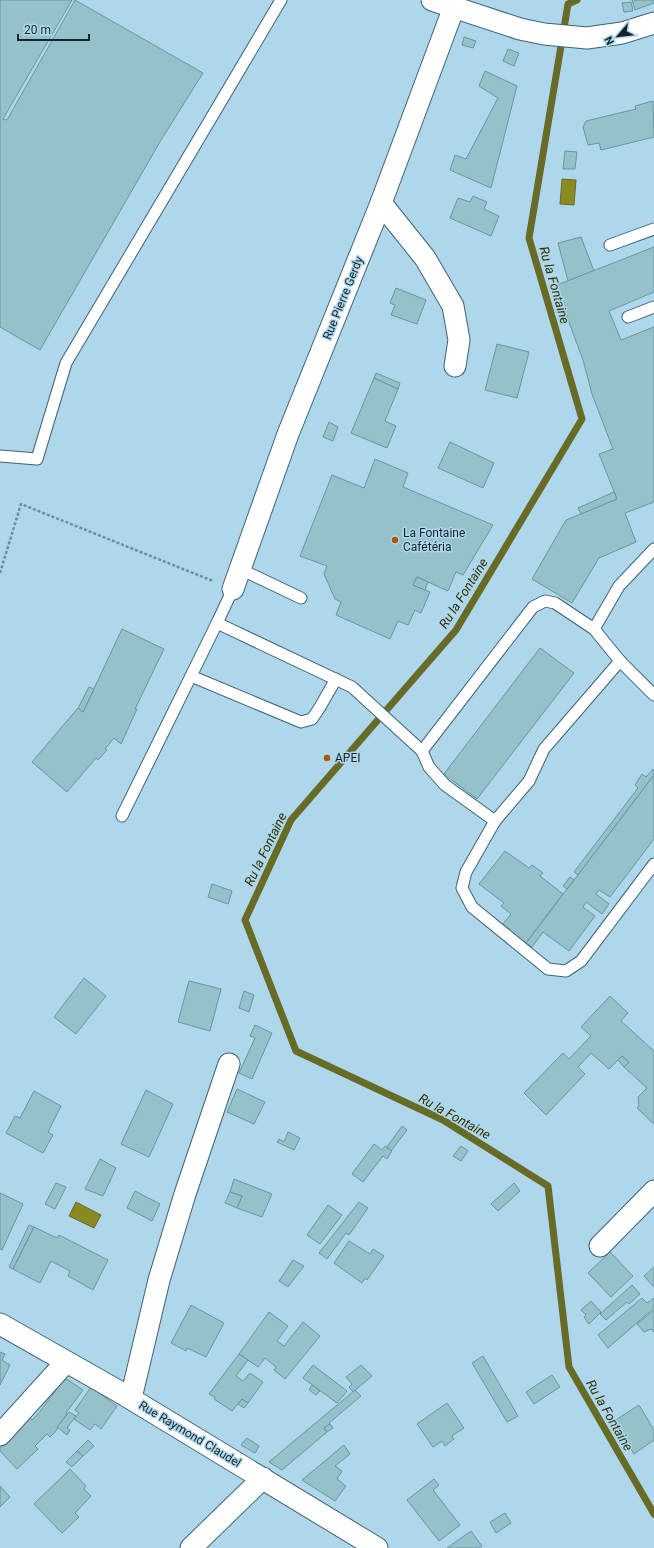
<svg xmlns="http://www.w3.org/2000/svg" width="654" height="1548" font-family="Roboto,sans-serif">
  <rect width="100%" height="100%" fill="#afd7eb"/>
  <g fill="#8a8a23" stroke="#676b25">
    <path d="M562,179L576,180L574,205L560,204Z"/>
    <path d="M76,1202L101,1215L94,1228L69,1216Z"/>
  </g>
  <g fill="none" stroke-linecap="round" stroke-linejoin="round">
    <path stroke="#676b25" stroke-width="7" d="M577,0L568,4L529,238L582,419L456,630L291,820L245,920L296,1051L443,1120L548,1186L569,1367L654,1514"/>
  </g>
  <g fill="#94c2cb" stroke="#68969e">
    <path d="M0,0H72L3,119L7,120L75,0L203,73L161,140L40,350L0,327Z"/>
    <path d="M632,0H654V3L635,10Z"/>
    <path d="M631,2L633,11L624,12L622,3Z"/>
    <path d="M464,37L476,41L473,48L462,45Z"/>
    <path d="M508,49L519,53L514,66L503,61Z"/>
    <path d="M485,71L517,86L491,188L450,170L455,155L466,159L498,98L479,86Z"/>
    <path d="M653,101L654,137L601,150L599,143L588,145L583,127L586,121L636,109L635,106Z"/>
    <path d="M565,151L577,152L575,169H563Z"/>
    <path d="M473,196L487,202L484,209L499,216L491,236L450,218L458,198L470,202Z"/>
    <path d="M581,237L594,271L568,281L558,243Z"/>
    <path d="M654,247V292L609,311L621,340L654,327V502L625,513L636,542L599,558L572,603L532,579L566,520L617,499L599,454L613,449L592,394L583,360L563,306L557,285Z"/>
    <path d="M396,288L426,300L417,324L391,315L395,305L390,303Z"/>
    <path d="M497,344L529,352L517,398L485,390Z"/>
    <path d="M376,373L400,383L398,389L374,378Z"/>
    <path d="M374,378L398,389L385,421L396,426L387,448L351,433Z"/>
    <path d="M329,422L338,427L333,441L323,437Z"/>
    <path d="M450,442L494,463L483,488L438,468Z"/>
    <path d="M375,459L408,473L403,487L493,525L463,575L456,572L448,591L417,577L413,585L430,592L421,613L415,610L408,625L398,621L390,639L336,615L341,602L335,599L324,574L327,566L300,556L332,475L364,488Z"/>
    <path d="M614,492L617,499L581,514L578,508Z"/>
    <path d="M417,577L428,582L425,590L413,585Z"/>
    <path d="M122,629L164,649L135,709H137L121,744L114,738L105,749L107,750L98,760L96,758L67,792L32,762L78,708L83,712Z"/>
    <path d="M540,648L574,673L477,799L444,774Z"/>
    <path d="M89,687L94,689L83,712L78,708Z"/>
    <path d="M653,769L654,775L578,875L574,872L638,788L635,785L642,774L646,777Z"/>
    <path d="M654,775V839L610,897L599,890L596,894L609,904L602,914L586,902L583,907L595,916L569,951L543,932L532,947L526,943Z"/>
    <path d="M505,851L529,868L532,865L543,873L540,876L563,894L526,943L502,925L511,914L501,906L504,903L479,884Z"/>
    <path d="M570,877L574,880L567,889L563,886Z"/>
    <path d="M212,884L232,891L228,904L208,897Z"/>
    <path d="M84,978L106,996L76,1034L54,1017Z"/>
    <path d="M189,981L221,989L210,1031L178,1022Z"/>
    <path d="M244,991L254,995L249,1012L239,1008Z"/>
    <path d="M610,996L628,1013L621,1021L654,1051V1124L637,1108L639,1106L638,1097L647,1088L624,1067L629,1062L622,1056L609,1069L591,1053L578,1067L585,1074L546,1115L524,1093L563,1053L569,1059L591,1036L581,1027Z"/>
    <path d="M255,1025L272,1033L252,1079L239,1073L255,1038L250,1036Z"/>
    <path d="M622,1056L629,1062L624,1067L618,1060Z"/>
    <path d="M237,1089L265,1102L254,1124L227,1112Z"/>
    <path d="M146,1090L173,1104L149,1157L121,1144Z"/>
    <path d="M34,1091L61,1106L48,1132L53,1135L43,1153L6,1133L15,1116L20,1118Z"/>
    <path d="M402,1126L407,1130L391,1151L387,1147Z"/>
    <path d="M288,1132L300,1138L294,1150L277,1142L279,1139L284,1142Z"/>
    <path d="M374,1144L382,1150L385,1146L392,1151L387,1159L383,1156L363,1182L352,1174Z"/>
    <path d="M461,1146L468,1151L461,1161L453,1156Z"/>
    <path d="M100,1159L116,1168L103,1196L85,1189Z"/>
    <path d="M234,1179L272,1194L262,1217L237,1208L242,1196L230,1192Z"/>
    <path d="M56,1183L66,1187L55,1209L45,1204Z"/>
    <path d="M514,1183L520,1191L498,1211L491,1204Z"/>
    <path d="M135,1191L160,1204L152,1221L127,1208Z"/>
    <path d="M230,1192L242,1196L237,1208L225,1203Z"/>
    <path d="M0,1193L23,1204L2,1250L0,1249Z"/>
    <path d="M359,1202L368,1208L349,1235L346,1233L327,1259L319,1253Z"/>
    <path d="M328,1205L342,1215L320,1244L307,1235Z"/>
    <path d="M29,1225L34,1227L13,1269L9,1267Z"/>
    <path d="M34,1227L57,1238L59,1235L108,1260L93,1290L68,1276L70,1271L51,1261L40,1283L13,1269Z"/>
    <path d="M349,1241L370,1254L373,1249L384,1256L367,1280L365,1278L362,1283L334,1263Z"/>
    <path d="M610,1252L633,1276L611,1297L588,1273Z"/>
    <path d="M293,1260L304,1266L288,1287L279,1281Z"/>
    <path d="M654,1267V1287L644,1276Z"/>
    <path d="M632,1285L640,1294L629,1304L627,1302L606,1320L600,1314Z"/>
    <path d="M642,1298L647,1303L654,1298V1308L608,1348L598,1335Z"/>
    <path d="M591,1301L601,1312L589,1324L584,1317L586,1315L581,1310Z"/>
    <path d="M191,1305L224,1323L206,1357L187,1348L186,1351L171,1343Z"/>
    <path d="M654,1310V1332L651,1329L644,1332L637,1324Z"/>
    <path d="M269,1312L288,1326L277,1341L284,1346L303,1322L320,1336L285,1379L274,1370L276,1367L265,1358L258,1367L239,1354Z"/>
    <path d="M0,1352L5,1354L2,1360L10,1365L0,1385Z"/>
    <path d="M239,1354L248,1360L236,1376L243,1381L250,1373L263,1382L248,1403L242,1399L232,1411L214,1399L215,1397L209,1394Z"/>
    <path d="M483,1356L518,1416L507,1422L472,1363Z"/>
    <path d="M313,1365L347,1391L337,1403L303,1378Z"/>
    <path d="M361,1365L372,1376L353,1392L349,1387L352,1384L346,1377Z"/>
    <path d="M552,1375L560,1387L534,1404L526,1392Z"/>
    <path d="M65,1378L83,1390L66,1413L67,1414L55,1432L50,1437L47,1434L35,1446L38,1449L17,1469L0,1451V1446L28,1416L32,1420L38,1414Z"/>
    <path d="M312,1385L320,1391L316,1395L309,1390Z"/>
    <path d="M91,1387L117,1406L101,1429L95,1424L90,1430L74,1419L79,1413L75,1410Z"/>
    <path d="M355,1390L361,1396L329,1423L330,1424L324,1428L327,1432L282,1470L269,1462Z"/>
    <path d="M242,1399L248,1403L244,1408L238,1404Z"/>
    <path d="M447,1403L464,1428L452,1436L454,1439L445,1446L442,1441L433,1447L417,1424Z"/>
    <path d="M639,1405L654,1430V1440L634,1454L614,1421Z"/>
    <path d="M69,1412L76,1416L67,1428L70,1430L67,1435L57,1427Z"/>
    <path d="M330,1424L333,1428L327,1432L324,1428Z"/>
    <path d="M247,1438L259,1446L255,1453L241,1445Z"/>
    <path d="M88,1440L94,1446L83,1456L77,1451Z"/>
    <path d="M344,1445L350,1454L335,1466L342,1471L337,1479L346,1486L335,1501L302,1480Z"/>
    <path d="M77,1451L83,1456L72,1467L66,1462Z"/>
    <path d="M70,1469L86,1486L84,1489L91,1496L75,1513L79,1517L62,1533L34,1504Z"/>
    <path d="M434,1479L439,1485L433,1490L460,1525L439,1541L407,1500Z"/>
    <path d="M0,1486L10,1497L0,1507Z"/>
    <path d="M505,1513L511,1523L496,1533L490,1522Z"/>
    <path d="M471,1531L482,1546L479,1548H447Z"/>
  </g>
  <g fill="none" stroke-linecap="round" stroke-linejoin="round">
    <defs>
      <g id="service">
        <path d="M610,245L654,229"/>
        <path d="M628,317L654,307"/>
        <path d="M0,456L37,459L66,363L281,0"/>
        <path d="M654,549L619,586L594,629L620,661L654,695"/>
        <path d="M240,569L301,598"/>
        <path d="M233,589L217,623L352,687L422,751L429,767L445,785L495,821L466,872L462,888L472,907L548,969L566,971L581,961L654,864"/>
        <path d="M191,676L301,722L312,719L320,707L336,679"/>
        <path d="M422,751L533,607L545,601L555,603L594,629"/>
        <path d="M122,816L217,623"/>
        <path d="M495,821L529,781L544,749L620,661"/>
      </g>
      <g id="minor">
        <path d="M432,0L520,29L544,34L587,38L622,33L654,23"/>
        <path d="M381,203L425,258L453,306L459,340L455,366"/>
        <path d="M233,589L288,434L381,203L454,7"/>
        <path d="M600,1246L654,1191"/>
        <path d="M0,1324L118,1391L377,1548"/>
        <path d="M131,1398L159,1280L185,1194L229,1064"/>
        <path d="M0,1435L66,1362"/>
        <path d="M191,1548L263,1478"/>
      </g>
    </defs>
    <use href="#service" stroke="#3e6374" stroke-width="13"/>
    <use href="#minor" stroke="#3e6374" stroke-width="23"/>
    <path stroke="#6f8d9c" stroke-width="2.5" stroke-dasharray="3 2" stroke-linecap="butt" d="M0,573L21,504L213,581"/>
    <use href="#service" stroke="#fff" stroke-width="11"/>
    <use href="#minor" stroke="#fff" stroke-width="21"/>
  </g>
  <g fill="#b25305" stroke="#afd7eb" stroke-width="1.5">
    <circle cx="395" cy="540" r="4"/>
    <circle cx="327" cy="758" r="4"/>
  </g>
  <g text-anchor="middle" stroke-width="3" stroke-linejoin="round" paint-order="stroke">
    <g font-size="12" fill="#14242b" stroke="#afd7eb">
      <text transform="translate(343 298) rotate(-68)" y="4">Rue Pierre Gerdy</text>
      <text transform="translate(190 1434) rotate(31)" y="4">Rue Raymond Claudel</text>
    </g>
    <g font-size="12" fill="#14242b" stroke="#afd7eb" text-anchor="start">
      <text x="403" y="537">La Fontaine<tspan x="403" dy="14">Cafétéria</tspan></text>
      <text x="335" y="762">APEI</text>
    </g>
    <g font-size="13" font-style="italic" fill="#303005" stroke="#afd7eb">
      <text transform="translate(555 285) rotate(74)" y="5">Ru la Fontaine</text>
      <text transform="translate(463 593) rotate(-58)" y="5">Ru la Fontaine</text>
      <text transform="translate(265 849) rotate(-64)" y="5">Ru la Fontaine</text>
      <text transform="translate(455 1116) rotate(29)" y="5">Ru la Fontaine</text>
      <text transform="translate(610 1415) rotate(60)" y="5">Ru la Fontaine</text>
    </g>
  </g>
  <g transform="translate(618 36) rotate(242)" stroke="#afd7eb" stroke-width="3" paint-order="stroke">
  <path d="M0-3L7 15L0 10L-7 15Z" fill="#14242b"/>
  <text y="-6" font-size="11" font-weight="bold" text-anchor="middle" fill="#14242b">N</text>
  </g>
  <path d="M18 34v6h71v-6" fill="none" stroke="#14242b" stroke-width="2"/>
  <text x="24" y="34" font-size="12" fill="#14242b" stroke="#afd7eb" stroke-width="3" paint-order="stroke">20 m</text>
</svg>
